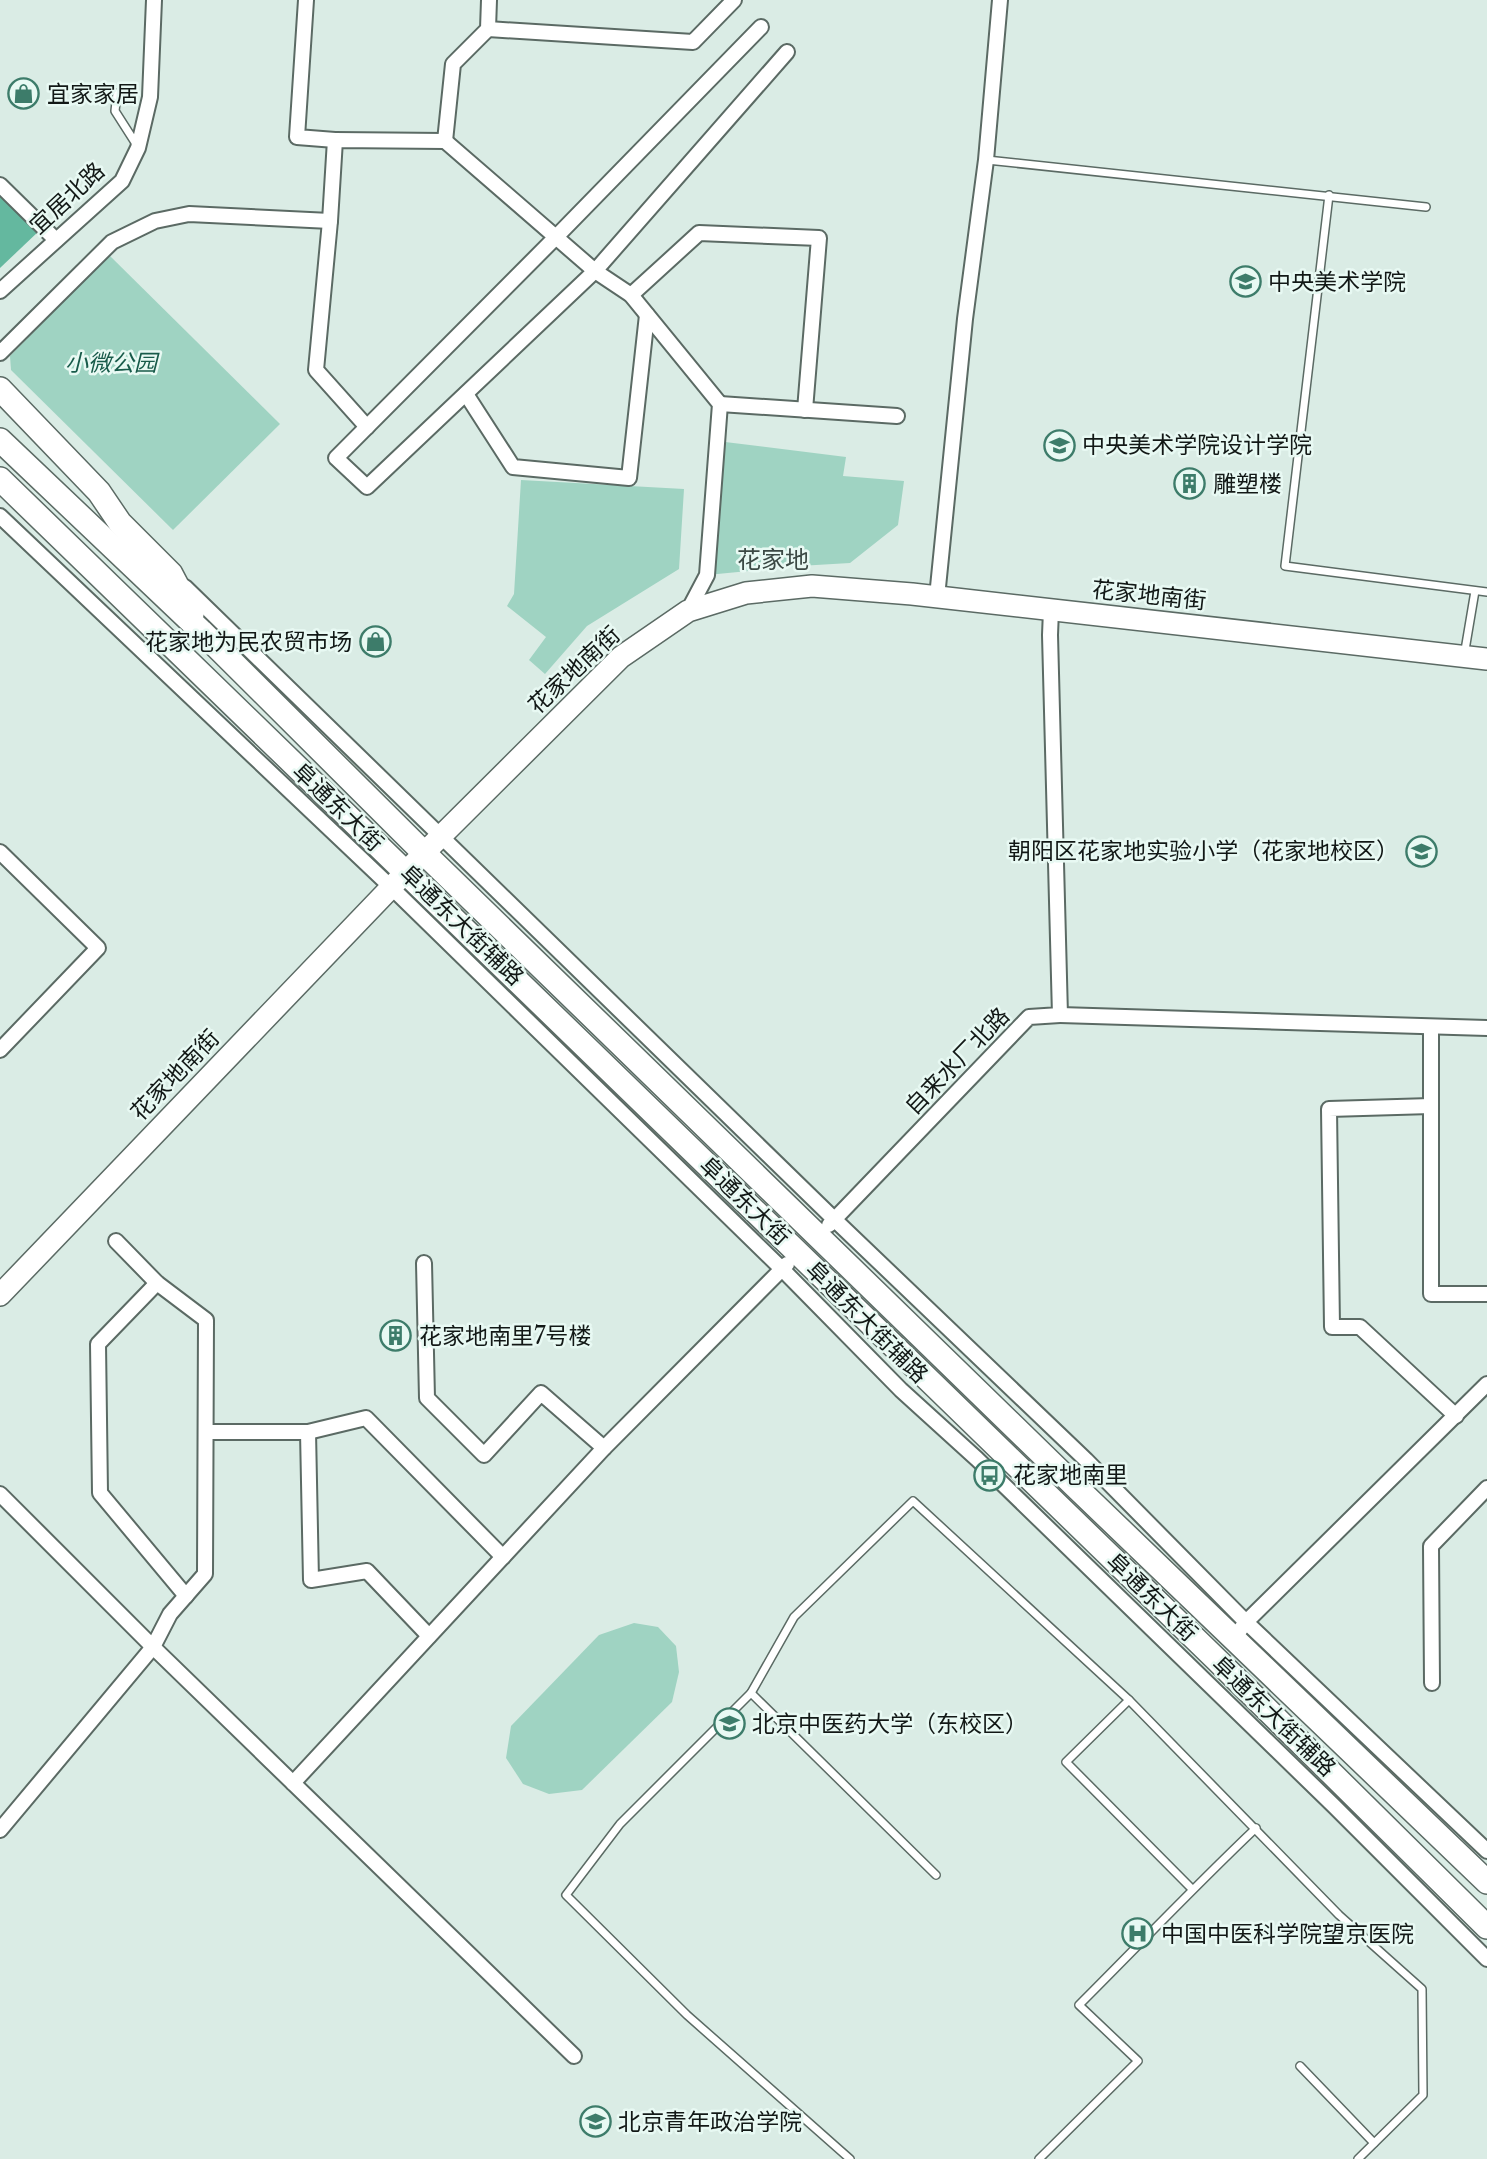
<svg xmlns="http://www.w3.org/2000/svg" width="1487" height="2159" font-family="'Libre Baskerville','Noto Sans SC',serif">
  <rect width="100%" height="100%" fill="#daece5"/>
  <g fill="#9fd3c2">
    <path d="M109,255L280,424L173,530L11,370L10,356Z"/>
    <path d="M717,441L846,457L843,476L904,481L898,525L850,563L799,566L707,575Z"/>
    <path d="M521,480L684,489L679,569L587,626L545,674L529,660L546,637L507,606L514,594Z"/>
    <path d="M634,1623L658,1627L676,1646L679,1672L672,1702L582,1790L549,1794L523,1784L506,1758L511,1726L599,1635Z"/>
  </g>
  <path fill="#64b89f" d="M0,189L40,230L0,268Z"/>
  <g fill="none" stroke-linecap="round" stroke-linejoin="round">
    <defs>
      <g id="lane">
        <path d="M117,93L115,111L138,147"/>
        <path d="M987,160L1426,207"/>
        <path d="M1329,195L1285,566L1487,592"/>
        <path d="M1464,656L1475,591"/>
        <path d="M751,1693L936,1875"/>
        <path d="M1129,1700L1066,1762L1192,1889"/>
        <path d="M1300,2066L1374,2143"/>
        <path d="M850,2159L687,2015L566,1895L620,1824L751,1693L794,1617L913,1501L1129,1700L1339,1915L1422,1989L1423,2095L1358,2159"/>
        <path d="M1039,2159L1138,2061L1079,2005C1138,1946 1195,1886 1256,1828"/>
      </g>
      <g id="street">
        <path d="M306,0L297,137L335,140"/>
        <path d="M761,27L556,237L336,458L367,487L595,271L787,52"/>
        <path d="M488,29L693,42L734,0"/>
        <path d="M445,141L595,271L631,295L720,404L707,575L688,611"/>
        <path d="M0,185L56,240"/>
        <path d="M0,291L122,181L138,148L150,97L154,0"/>
        <path d="M631,295L699,233L819,238L805,410"/>
        <path d="M0,353L112,242L155,221L189,214L330,221"/>
        <path d="M466,394L513,467L629,478L647,315"/>
        <path d="M720,404L897,416"/>
        <path d="M367,427L316,370L330,221L335,140L445,141L453,64L488,29L489,0"/>
        <path d="M0,516L392,888L782,1269L901,1390L977,1459L1334,1806L1487,1959"/>
        <path d="M185,587L835,1220L1086,1460L1246,1622L1487,1851"/>
        <path d="M937,597L965,319L986,160L1000,0"/>
        <path d="M0,852L98,948L0,1050"/>
        <path d="M1060,1015L1487,1028"/>
        <path d="M1431,1027V1294H1487"/>
        <path d="M1431,1106L1329,1109L1332,1327H1360L1456,1416"/>
        <path d="M829,1225L1029,1017L1060,1015L1050,635L1051,610"/>
        <path d="M424,1263L427,1398L484,1455L541,1393L604,1448"/>
        <path d="M157,1283L98,1344L100,1493L186,1596"/>
        <path d="M206,1432H308L366,1418L503,1557"/>
        <path d="M308,1432L311,1580L367,1571L429,1636"/>
        <path d="M0,1494L153,1647L574,2056"/>
        <path d="M1240,1630L1246,1622L1487,1384"/>
        <path d="M1432,1683L1431,1546L1487,1488"/>
        <path d="M293,1783L604,1448L787,1264"/>
        <path d="M0,1830L153,1647L170,1614L205,1574L206,1320L157,1283L116,1241"/>
      </g>
      <path id="secondary" d="M0,1295L424,853L621,657L688,611L746,593L812,586L912,594L1487,659"/>
      <g id="primary">
        <path d="M0,389L99,492L120,523L171,574L192,614"/>
        <path d="M0,440L201,631L424,853L1076,1487L1487,1882"/>
        <path d="M0,479L798,1253L1217,1660L1487,1927"/>
      </g>
    </defs>
    <use href="#lane" stroke="#5b6a64" stroke-width="10"/>
    <use href="#street" stroke="#5b6a64" stroke-width="18"/>
    <use href="#secondary" stroke="#5b6a64" stroke-width="24"/>
    <use href="#primary" stroke="#5b6a64" stroke-width="26"/>
    <use href="#lane" stroke="#fff" stroke-width="7"/>
    <use href="#street" stroke="#fff" stroke-width="14"/>
    <use href="#secondary" stroke="#fff" stroke-width="21"/>
    <use href="#primary" stroke="#fff" stroke-width="23"/>
  </g>
  <defs>
    <symbol id="shop-ring" viewBox="-11 -11 22 22"><circle r="9.5" fill="#e8f9f3" stroke="#3d7c6a" stroke-width="1.5"/><path d="M-5-2.5h2.3a2.7 3.5 0 0 1 5.4 0H5L5.5 6h-11ZM-1.5-2.5h3a1.5 2.3 0 0 0-3 0Z" fill="#3d7c6a"/></symbol>
    <symbol id="university-ring" viewBox="-11 -11 22 22"><circle r="9.5" fill="#e8f9f3" stroke="#3d7c6a" stroke-width="1.5"/><path d="M0-5L7-2L0 1L-7-2ZM-4 1L0 2.5L4 1V4Q0 6-4 4Z" fill="#3d7c6a"/></symbol>
    <symbol id="building-ring" viewBox="-11 -11 22 22"><circle r="9.5" fill="#e8f9f3" stroke="#3d7c6a" stroke-width="1.5"/><path d="M-4-6H4V6H1V3H-1V6H-4ZM-2.5-4.3h1.7v1.8h-1.7ZM.8-4.3h1.7v1.8H.8ZM-2.5-1h1.7V.8h-1.7ZM.8-1h1.7V.8H.8Z" fill="#3d7c6a"/></symbol>
    <symbol id="school-ring" viewBox="-11 -11 22 22"><circle r="9.5" fill="#e8f9f3" stroke="#3d7c6a" stroke-width="1.5"/><path d="M0-5L7-2L0 1L-7-2ZM-4 1L0 2.5L4 1V4Q0 6-4 4Z" fill="#3d7c6a"/></symbol>
    <symbol id="bus-ring" viewBox="-11 -11 22 22"><circle r="9.5" fill="#e8f9f3" stroke="#3d7c6a" stroke-width="1.5"/><path d="M-5-6H5V4H4V6H2V4H-2V6H-4V4H-5ZM-3.5-4V0h7V-4ZM-3.5 1.2v1.5H-2V1.2ZM2 1.2v1.5H3.5V1.2Z" fill="#3d7c6a"/></symbol>
    <symbol id="hospital-ring" viewBox="-11 -11 22 22"><circle r="9.5" fill="#e8f9f3" stroke="#3d7c6a" stroke-width="1.5"/><path d="M-5-5h3v3.5h4V-5h3V5h-3V1.5h-4V5h-3Z" fill="#3d7c6a"/></symbol>
  </defs>
  <g fill-rule="evenodd">
    <use href="#shop-ring" x="6" y="76" width="35" height="35"/>
    <use href="#university-ring" x="1228" y="264" width="35" height="35"/>
    <use href="#university-ring" x="1042" y="428" width="35" height="35"/>
    <use href="#building-ring" x="1172" y="466" width="35" height="35"/>
    <use href="#shop-ring" x="358" y="624" width="35" height="35"/>
    <use href="#school-ring" x="1404" y="834" width="35" height="35"/>
    <use href="#building-ring" x="378" y="1318" width="35" height="35"/>
    <use href="#bus-ring" x="972" y="1458" width="35" height="35"/>
    <use href="#university-ring" x="712" y="1706" width="35" height="35"/>
    <use href="#hospital-ring" x="1120" y="1916" width="35" height="35"/>
    <use href="#university-ring" x="578" y="2104" width="35" height="35"/>
  </g>
  <g text-anchor="middle" stroke-width="5" stroke-linejoin="round" paint-order="stroke">
    <g font-size="23" fill="#121816" stroke="#e8f9f3" text-anchor="start">
      <text x="47" y="102">宜家家居</text>
      <text x="1268" y="290">中央美术学院</text>
      <text x="1082" y="453">中央美术学院设计学院</text>
      <text x="1213" y="492">雕塑楼</text>
      <text x="352" y="650" text-anchor="end">花家地为民农贸市场</text>
      <text x="1399" y="859" text-anchor="end">朝阳区花家地实验小学（花家地校区）</text>
      <text x="419" y="1344">花家地南里7号楼</text>
      <text x="1013" y="1483">花家地南里</text>
      <text x="752" y="1732">北京中医药大学（东校区）</text>
      <text x="1161" y="1942">中国中医科学院望京医院</text>
      <text x="618" y="2130">北京青年政治学院</text>
    </g>
    <g font-size="23" fill="#121816" stroke="#e8f9f3">
      <text transform="translate(67 198) rotate(-43)" y="8">宜居北路</text>
      <text transform="translate(1149 595) rotate(6)" y="8">花家地南街</text>
      <text transform="translate(574 670) rotate(-43)" y="8">花家地南街</text>
      <text transform="translate(338 807) rotate(44)" y="8">阜通东大街</text>
      <text transform="translate(462 925) rotate(44)" y="8">阜通东大街辅路</text>
      <text transform="translate(957 1061) rotate(-46)" y="8">自来水厂北路</text>
      <text transform="translate(175 1075) rotate(-46)" y="8">花家地南街</text>
      <text transform="translate(745 1201) rotate(44)" y="8">阜通东大街</text>
      <text transform="translate(867 1322) rotate(45)" y="8">阜通东大街辅路</text>
      <text transform="translate(1152 1597) rotate(44)" y="8">阜通东大街</text>
      <text transform="translate(1274 1716) rotate(44)" y="8">阜通东大街辅路</text>
    </g>
    <g font-size="23" font-style="italic" fill="#185b4a" stroke="#e8f9f3">
      <text x="111" y="371">小微公园</text>
    </g>
    <g font-size="24" fill="#3b4944" stroke="#e8f9f3">
      <text x="773" y="568">花家地</text>
    </g>
  </g>
</svg>
